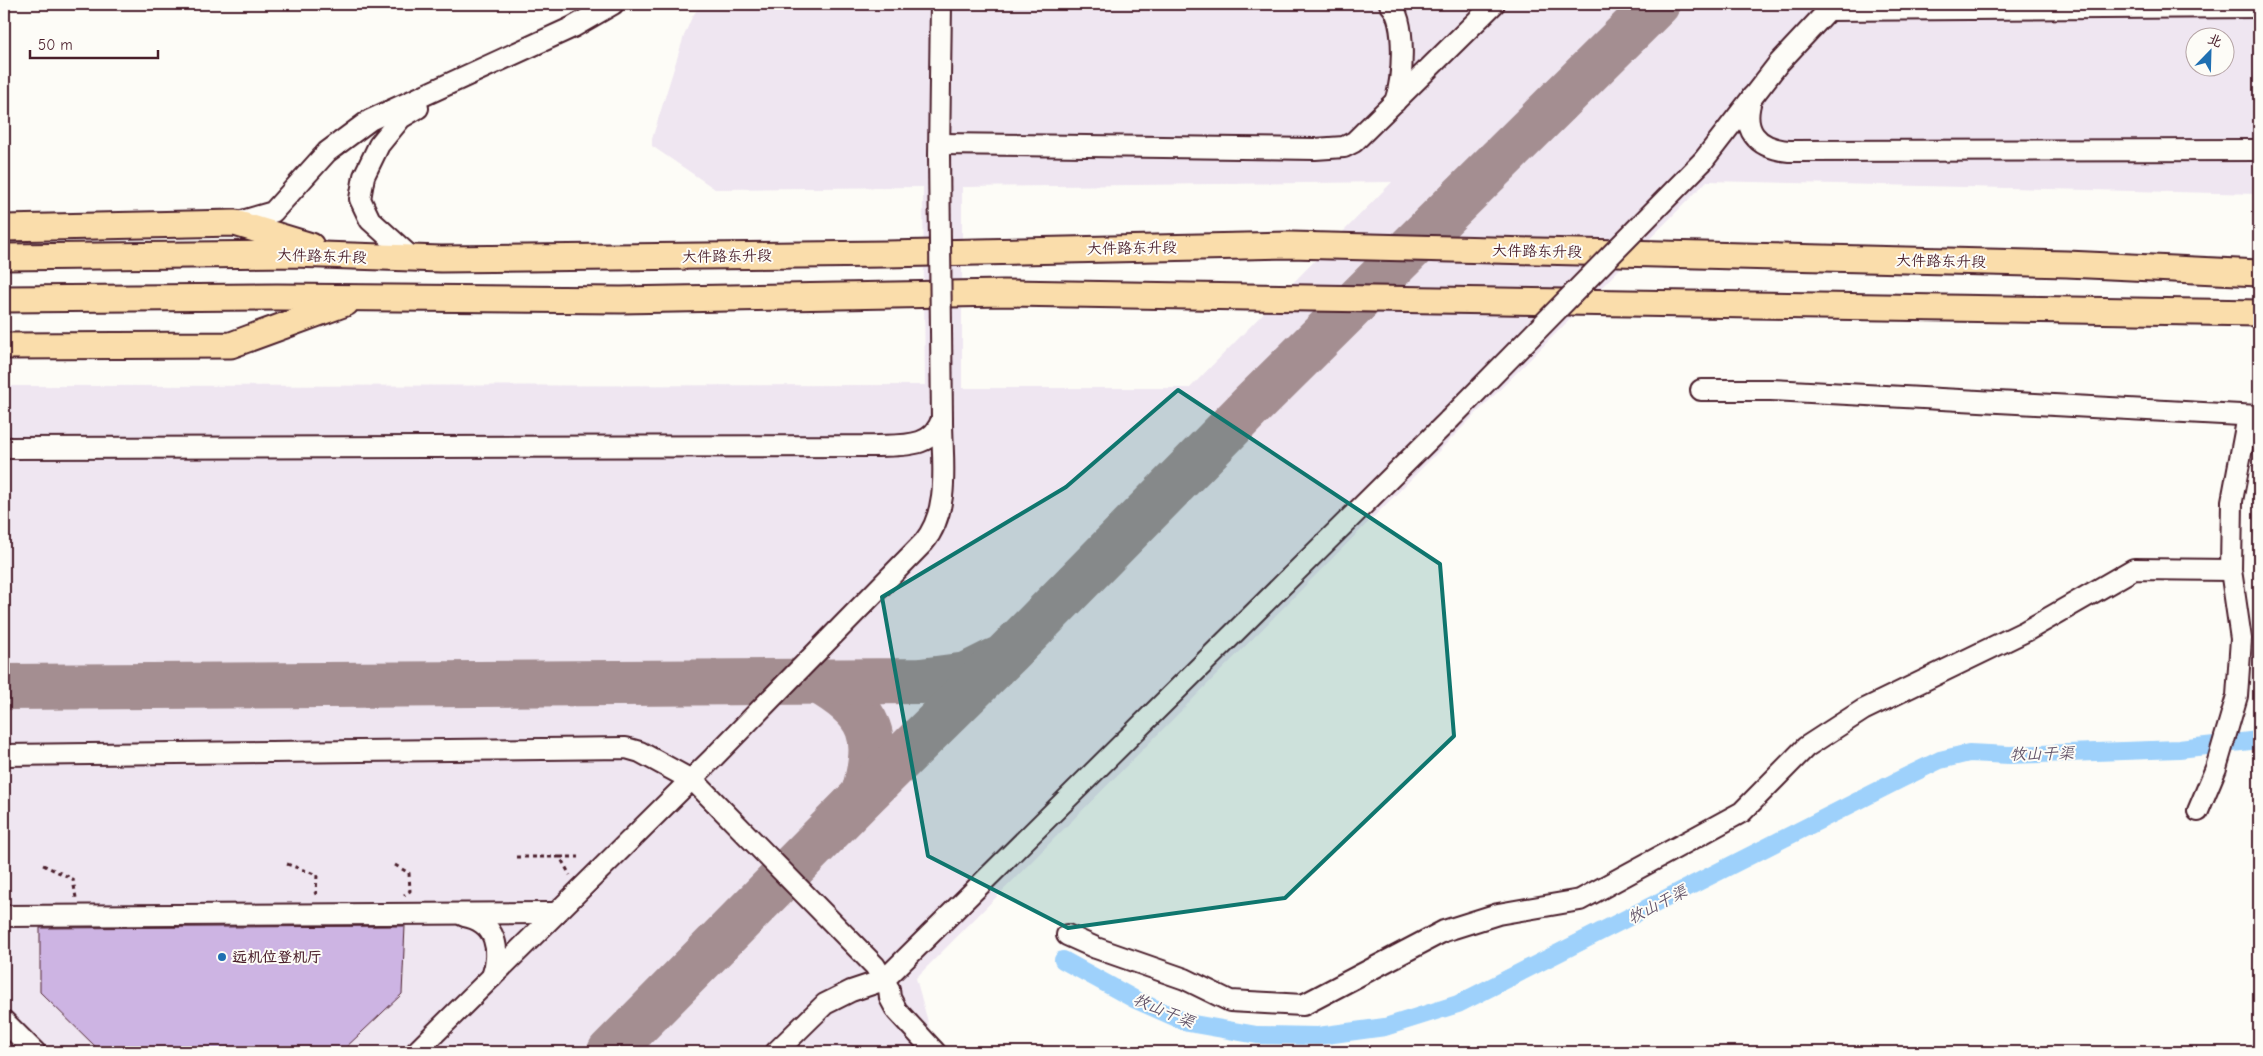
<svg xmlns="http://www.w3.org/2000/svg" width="2263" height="1056" font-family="'Comic Neue','LXGW WenKai TC',sans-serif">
  <rect width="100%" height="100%" fill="#fdfcf7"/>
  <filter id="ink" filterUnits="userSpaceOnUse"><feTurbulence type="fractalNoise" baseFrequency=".02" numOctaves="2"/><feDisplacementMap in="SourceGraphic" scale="10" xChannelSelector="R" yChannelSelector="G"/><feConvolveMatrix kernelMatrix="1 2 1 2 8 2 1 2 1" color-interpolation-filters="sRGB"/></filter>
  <g filter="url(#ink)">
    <path fill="#efe6f1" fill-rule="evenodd" d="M701,4H2259V194L1707,181L916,978L931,1033L951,1052H4V386L925,385L923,187L715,189L652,146V139L684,36L692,17ZM2196,38H2226V68H2196ZM1392,182L1190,388H962V187Z"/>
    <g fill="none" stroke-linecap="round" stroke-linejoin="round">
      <path stroke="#9ed1fb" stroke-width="18" d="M1063,960L1136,1000L1188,1023L1257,1035L1318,1036L1385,1027L1458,1004L1901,779L1940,760L1969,753L2009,755L2179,749L2259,740"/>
      <g stroke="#a48e91" stroke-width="46">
        <path d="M818,681C873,712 881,737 863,796"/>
        <path d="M4,687L921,681L967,675L995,661"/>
        <path d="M610,1052L863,796L1009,652L1252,405L1657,4"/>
      </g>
    </g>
    <path fill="#cdb4e3" stroke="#4a1f2b" d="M405,926L402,994L341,1052H101L40,992V928Z"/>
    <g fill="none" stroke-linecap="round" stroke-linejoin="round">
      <defs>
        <g id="minor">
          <path d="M1390,4C1407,21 1403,80 1395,102"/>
          <path d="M1828,10L2259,7"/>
          <path d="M1752,97C1741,130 1756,148 1789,151L2259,150"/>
          <path d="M940,144L1315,149L1344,147L1354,142L1494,4"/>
          <path d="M939,155L941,4"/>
          <path d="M1703,161L1778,64L1834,4"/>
          <path d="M235,223L273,212L327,152L370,120L573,27L613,4"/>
          <path d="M412,258L370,220L360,199L364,176L379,145L401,118L418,108"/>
          <path d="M1701,390H1771L2259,416"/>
          <path d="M4,448L877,446C903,445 934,448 942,418"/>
          <path d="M4,755L626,748L640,752L695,782L875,966L889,989L890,998L897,1011L935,1052"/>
          <path d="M2198,811L2216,768L2237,696L2241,639L2231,570L2232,501L2248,416"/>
          <path d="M4,916L556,913"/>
          <path d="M464,916C497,922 501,950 492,977"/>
          <path d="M1067,935L1096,948L1185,979L1230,1001L1303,1005L1444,931L1498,914L1580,900L1742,812L1806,747L1863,710L2026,631L2134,569L2231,570"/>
          <path d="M4,1021L35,1052"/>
          <path d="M416,1052L712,759L924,542C951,509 942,460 942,420"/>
          <path d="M776,1052L825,1004L851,991L884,980L1449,420"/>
        </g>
        <g id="major">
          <path d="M4,228L235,223L311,246"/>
          <path d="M4,257L293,254L441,259L887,254L1290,245L2067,264L2259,273"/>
          <path d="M4,299L277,297L621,300L1003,293L2259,313"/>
          <path d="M4,346L231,345L346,303"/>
        </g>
      </defs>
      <use href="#minor" stroke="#4a1f2b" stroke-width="24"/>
      <use href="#major" stroke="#4a1f2b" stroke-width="29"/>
      <g stroke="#4a1f2b" stroke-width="3" stroke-dasharray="4 4" stroke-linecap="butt">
        <path d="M516,857H560L570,875"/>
        <path d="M560,857H579"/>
        <path d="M287,864L317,875L316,893L312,895"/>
        <path d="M43,865L73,879L76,898"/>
        <path d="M395,865L409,873L410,891L404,895"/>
      </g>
      <use href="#minor" stroke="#fdfcf7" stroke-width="20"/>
      <use href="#major" stroke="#faddab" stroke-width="25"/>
      <defs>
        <g id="minor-bridge">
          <path d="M939,155L942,418"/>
          <path d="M1449,420L1703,161"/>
        </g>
      </defs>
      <use href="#minor-bridge" stroke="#4a1f2b" stroke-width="24" stroke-linecap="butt"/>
      <use href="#minor-bridge" stroke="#fdfcf7" stroke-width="20"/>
    </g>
  </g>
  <path fill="#0f766e" fill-opacity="0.2" stroke="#0f766e" stroke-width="4" stroke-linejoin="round" d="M1178,390L1440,564L1454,736L1285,898L1068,928L928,856L882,597L1066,487Z"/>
  <circle fill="#1f6fb2" stroke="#fdfcf7" stroke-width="2" cx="222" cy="957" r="5"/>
  <g text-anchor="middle" stroke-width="4" stroke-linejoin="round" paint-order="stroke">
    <g font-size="15" fill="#4a1f2b" stroke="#fdfcf7">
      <text transform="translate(1132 248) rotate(-1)" y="5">大件路东升段</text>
      <text transform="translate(1537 251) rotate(1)" y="5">大件路东升段</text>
      <text transform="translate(322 256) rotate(2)" y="5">大件路东升段</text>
      <text transform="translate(727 256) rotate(-1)" y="5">大件路东升段</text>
      <text transform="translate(1941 261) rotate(1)" y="5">大件路东升段</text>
    </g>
    <g font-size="15" font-weight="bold" fill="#4a1f2b" stroke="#fdfcf7" text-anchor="start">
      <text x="232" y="962">远机位登机厅</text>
    </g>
    <g font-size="16" font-style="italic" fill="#635469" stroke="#fdfcf7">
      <text transform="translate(2042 753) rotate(-1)" y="6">牧山干渠</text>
      <text transform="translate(1657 904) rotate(-27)" y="6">牧山干渠</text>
      <text transform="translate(1164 1010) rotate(23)" y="6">牧山干渠</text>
    </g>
  </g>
  <rect width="2263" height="1056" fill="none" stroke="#fdfcf7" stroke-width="20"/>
  <rect x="10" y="10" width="2243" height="1036" fill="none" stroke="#4a1f2b" stroke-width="2" filter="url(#ink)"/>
  <g transform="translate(2210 52) rotate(23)"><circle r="24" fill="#fdfcf7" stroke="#b5a4a5"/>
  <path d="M0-4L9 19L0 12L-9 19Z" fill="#1f6fb2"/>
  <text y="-8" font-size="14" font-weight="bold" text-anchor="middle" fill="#4a1f2b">北</text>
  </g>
  <path d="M30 50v8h128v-8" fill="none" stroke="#4a1f2b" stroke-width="2.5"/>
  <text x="38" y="50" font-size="15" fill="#4a1f2b" stroke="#fdfcf7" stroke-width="4" paint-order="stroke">50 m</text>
</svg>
